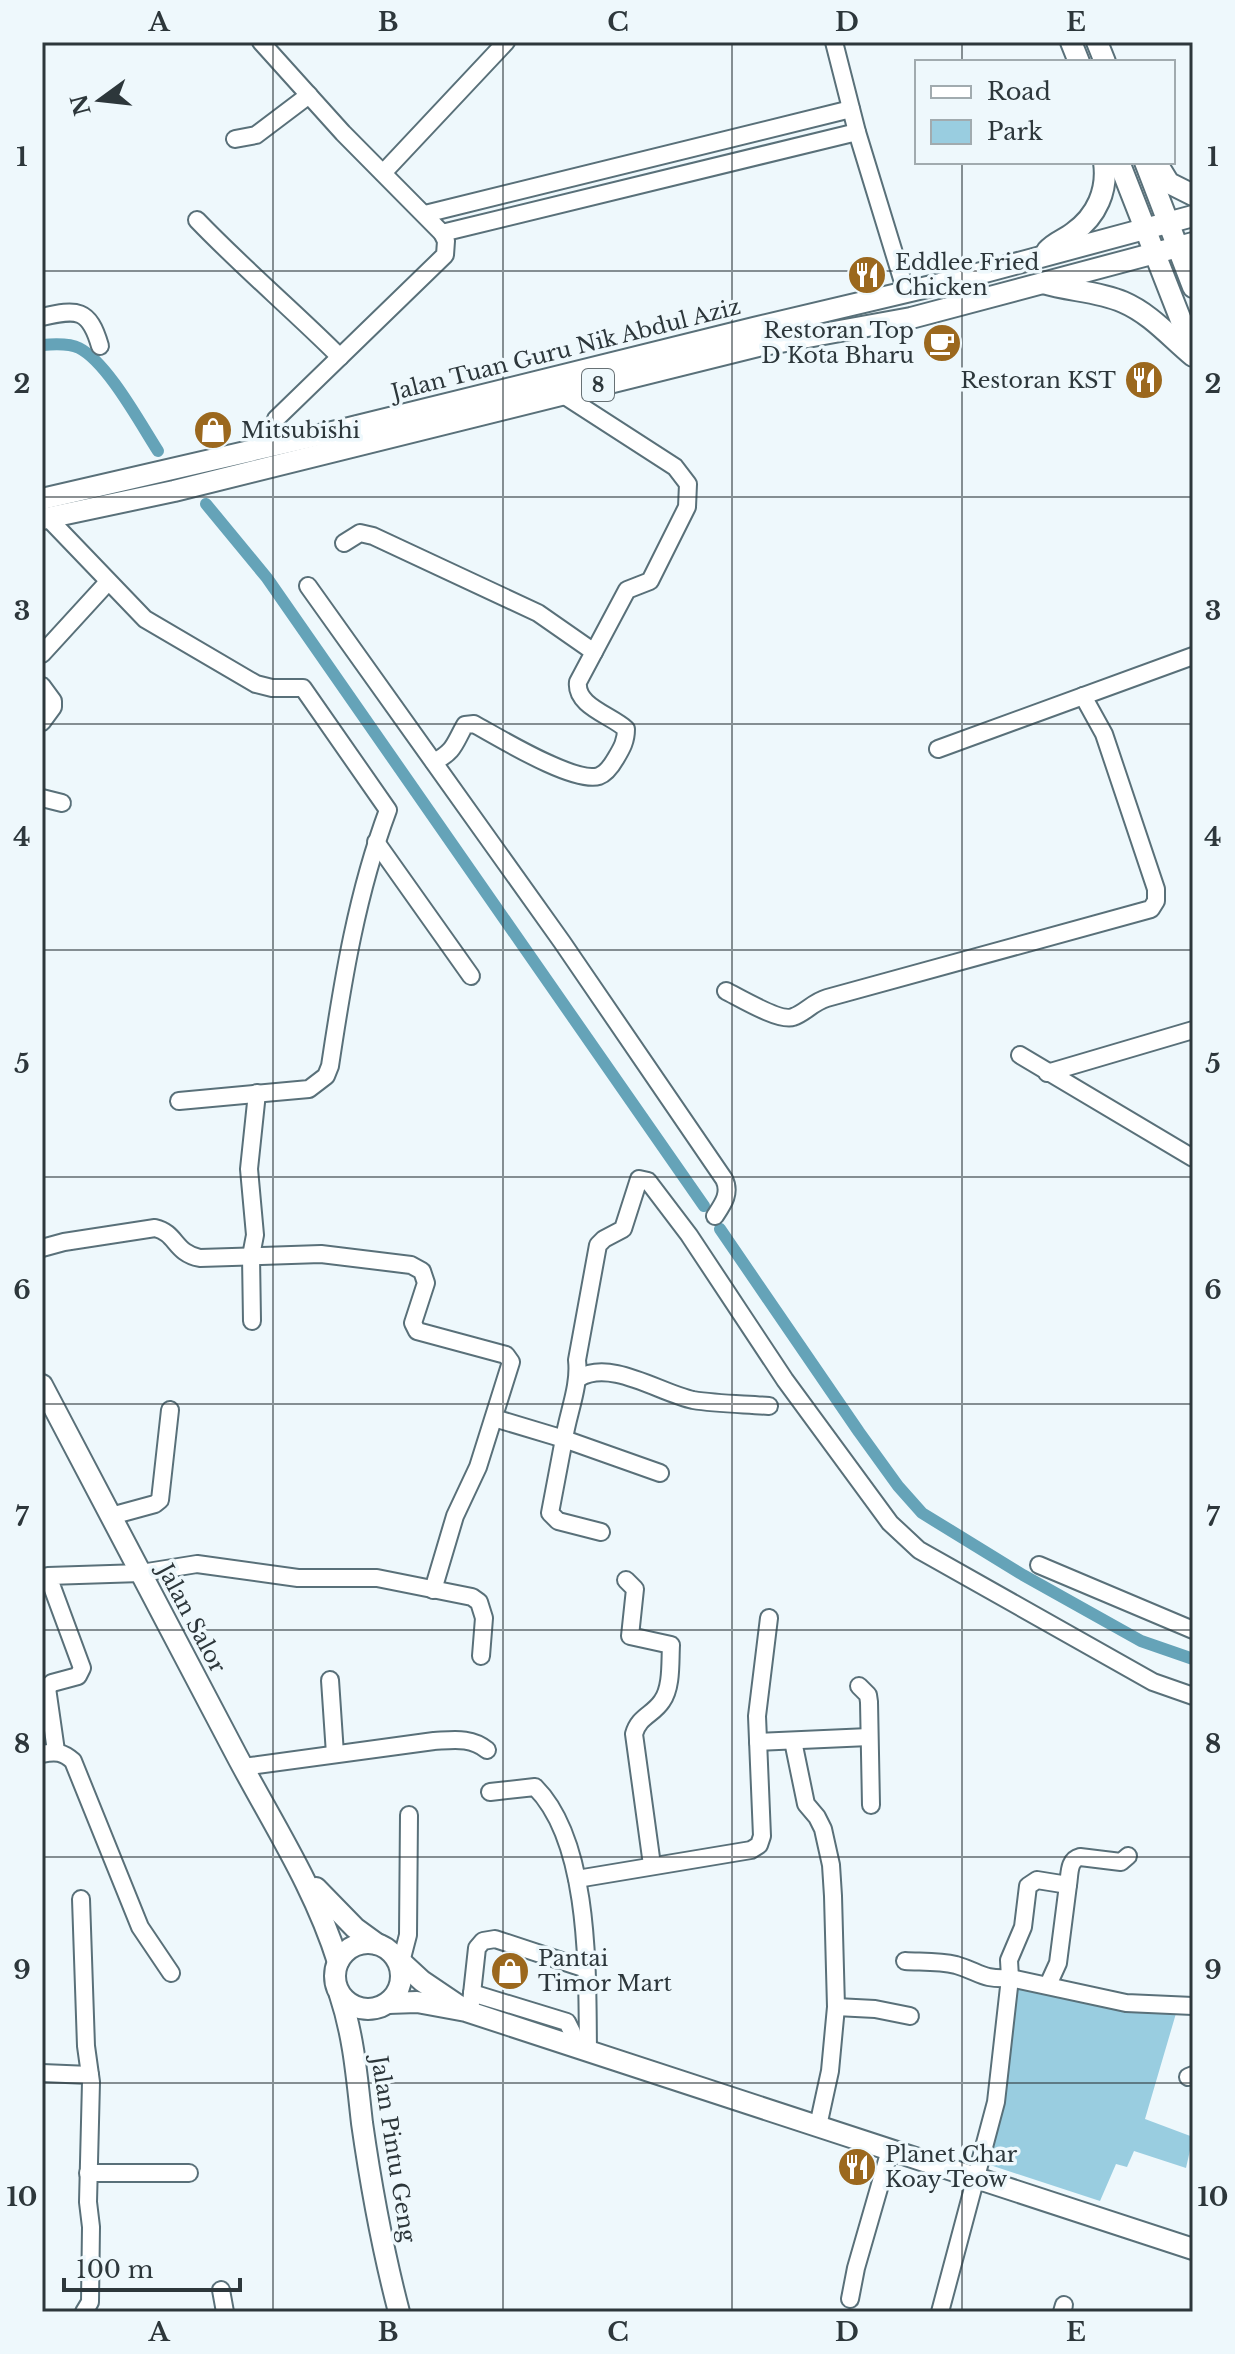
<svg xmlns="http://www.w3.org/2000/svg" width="1235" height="2354" font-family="'Libre Baskerville',serif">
  <rect width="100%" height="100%" fill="#eef8fc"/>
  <path fill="#99cde0" d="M1017,1987L1177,2010L1145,2119L1193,2137L1186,2168L1134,2151L1127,2167L1116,2164L1100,2201L981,2162L1011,1998Z"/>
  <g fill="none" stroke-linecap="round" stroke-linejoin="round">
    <g stroke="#65a3b8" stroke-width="12">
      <path d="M42,345C53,344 69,343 79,348C107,362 140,423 158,451"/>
      <path d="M206,504L267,578L704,1206"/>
      <path d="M720,1229L859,1432L898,1486L922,1513L1023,1575L1141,1641L1193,1659"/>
    </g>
    <defs>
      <g id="minor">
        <path d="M261,42L343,133L442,233L446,241L445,255L276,419L268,446"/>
        <path d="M834,42L857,132L906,292"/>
        <path d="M235,139L256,135L309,95"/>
        <path d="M383,173L506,42"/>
        <path d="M425,214L851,109"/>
        <path d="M197,220C243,268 293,310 340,357"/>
        <path d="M442,233L857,132"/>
        <path d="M42,317C77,309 89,308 100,346"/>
        <path d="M48,518L145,619L256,684L272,688H303L388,810C357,893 343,979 330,1066L326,1076L309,1089L179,1101"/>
        <path d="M344,543L360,533L373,536L538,613L594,652"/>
        <path d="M308,586L562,942L724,1179C731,1193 723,1204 715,1216"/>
        <path d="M42,654L107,583"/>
        <path d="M42,686L53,701V707L42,722"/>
        <path d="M938,749L1193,656"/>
        <path d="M434,762C455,751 454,744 465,725L474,724C498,737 574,784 599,776C607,773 612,765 616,758C622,748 626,741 626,729C611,715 575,706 578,682L627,590L650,581L687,507L688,484L675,467L562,394"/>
        <path d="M42,798L62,803"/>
        <path d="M376,842L471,976"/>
        <path d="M726,991C740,998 780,1022 793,1017C805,1013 813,1002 827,998L1151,909L1156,901V889L1104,734L1083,696"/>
        <path d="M1020,1055L1193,1158"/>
        <path d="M1047,1073L1193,1030"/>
        <path d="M42,1248L64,1242L155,1228C177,1233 174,1253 200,1258L321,1254L411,1265L422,1271L426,1283L413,1323L417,1331L506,1355L511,1362L478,1467L455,1516L433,1590"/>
        <path d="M252,1321L251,1256L255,1235L249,1169L257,1093"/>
        <path d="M579,1378C611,1359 660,1393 693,1400C718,1404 744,1404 769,1406"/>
        <path d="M494,1418L564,1439C568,1413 580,1386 577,1360L598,1245L604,1239L623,1229L639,1179L648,1181L689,1235L785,1380L890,1523L919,1550L1153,1682L1193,1696"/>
        <path d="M111,1516L155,1504L160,1500L170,1410"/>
        <path d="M601,1532L558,1521L550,1513L564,1439L660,1473"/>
        <path d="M1039,1565L1193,1630"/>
        <path d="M626,1580L635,1589L630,1636L671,1645C670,1662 672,1687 662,1701C653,1715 639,1716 634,1734L652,1865"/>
        <path d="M330,1680L335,1754"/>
        <path d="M859,1686L868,1695L869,1702L871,1805"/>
        <path d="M793,1741L806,1804L817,1817L823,1829L831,1865L833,1896L836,2007L830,2071L818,2126"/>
        <path d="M758,1742L869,1737"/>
        <path d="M56,1751L47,1688L52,1683L78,1676L82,1668L48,1576L141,1573L197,1564L298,1578H377L472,1597L479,1602L484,1618L481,1656"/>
        <path d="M42,1754C56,1751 63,1752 73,1761L140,1927L171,1973"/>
        <path d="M243,1767L434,1741C454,1740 471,1737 487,1750"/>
        <path d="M490,1792L535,1787C591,1843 587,1975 588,2050"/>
        <path d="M577,1879L751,1850L759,1845L762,1836L757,1716L769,1618"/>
        <path d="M81,1899L86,2046L91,2082L88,2202L91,2227L90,2302L84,2312"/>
        <path d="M905,1961C921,1962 939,1961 956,1965C980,1972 982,1980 1010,1978L1009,1960L1023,1927L1028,1886L1037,1880L1068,1885C1070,1874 1068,1860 1080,1857L1121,1862L1128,1856"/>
        <path d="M401,1962L408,1935L409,1815"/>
        <path d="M1048,1985L1058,1963L1068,1885"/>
        <path d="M472,1993L567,2022L572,2032V2045"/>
        <path d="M836,2007L875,2009L910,2016"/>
        <path d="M470,2012L477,1948L483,1941L495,1939L586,1969"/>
        <path d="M42,2073L90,2075"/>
        <path d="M1188,2077L1193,2075"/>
        <path d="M88,2173H189"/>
        <path d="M221,2290L225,2312"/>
        <path d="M850,2299L856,2268L890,2150"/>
        <path d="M940,2312L996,2102L1010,1978L1126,2003L1193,2006"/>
        <path d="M1062,2312L1064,2305"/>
      </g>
      <g id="major">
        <path d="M1071,42L1079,62"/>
        <path d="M1097,42L1105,62"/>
        <path d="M1119,162L1193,351"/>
        <path d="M1145,162L1193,287"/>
        <path d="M1156,162L1169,183L1193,195"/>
        <path d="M1047,251C1055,242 1064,240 1073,233C1097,216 1108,190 1104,162"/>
        <path d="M1043,283C1069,291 1098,291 1123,302C1151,314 1170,337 1193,356"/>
        <path d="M42,499L341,430L754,328L940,284L1193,216"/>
        <path d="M42,519L174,491L758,346L911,318L1193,243"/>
        <path d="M42,1385C107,1508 172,1632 237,1756C273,1824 315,1888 338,1962"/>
        <path d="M316,1888L355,1928L377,1944"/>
        <circle cx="368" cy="1976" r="33"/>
        <path d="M396,1957L422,1981L459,2006"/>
        <path d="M340,1995C354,2037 357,2079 362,2123C371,2186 383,2251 399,2312"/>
        <path d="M388,2003L417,2002L466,2011L1193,2249"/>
      </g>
    </defs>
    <use href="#minor" stroke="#597079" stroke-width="20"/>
    <use href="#major" stroke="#597079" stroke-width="24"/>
    <use href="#minor" stroke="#fff" stroke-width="16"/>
    <use href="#major" stroke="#fff" stroke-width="20"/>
  </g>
  <path fill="none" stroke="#2d373b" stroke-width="2" stroke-opacity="0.55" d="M273,42V2312M503,42V2312M732,42V2312M962,42V62M962,162V2312M42,271H1193M42,497H1193M42,724H1193M42,950H1193M42,1177H1193M42,1404H1193M42,1630H1193M42,1857H1193M42,2083H1193"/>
  <defs>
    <symbol id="restaurant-disc" viewBox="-11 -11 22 22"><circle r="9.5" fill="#9b681e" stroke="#eef8fc"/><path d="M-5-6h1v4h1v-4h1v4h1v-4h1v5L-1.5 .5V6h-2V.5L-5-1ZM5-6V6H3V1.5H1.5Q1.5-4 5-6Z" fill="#fff"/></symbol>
    <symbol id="cafe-disc" viewBox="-11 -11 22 22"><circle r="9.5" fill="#9b681e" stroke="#eef8fc"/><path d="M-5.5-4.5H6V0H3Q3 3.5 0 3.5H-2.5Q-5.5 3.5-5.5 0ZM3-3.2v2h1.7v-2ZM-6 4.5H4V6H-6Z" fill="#fff"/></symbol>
    <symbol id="shop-disc" viewBox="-11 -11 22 22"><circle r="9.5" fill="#9b681e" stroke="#eef8fc"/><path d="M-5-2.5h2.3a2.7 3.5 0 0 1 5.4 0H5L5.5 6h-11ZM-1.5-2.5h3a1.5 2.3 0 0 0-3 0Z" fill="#fff"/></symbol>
  </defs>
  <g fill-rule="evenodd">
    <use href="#restaurant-disc" x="845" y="253" width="44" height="44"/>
    <use href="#cafe-disc" x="920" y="321" width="44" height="44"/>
    <use href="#restaurant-disc" x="1122" y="358" width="44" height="44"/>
    <use href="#shop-disc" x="191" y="408" width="44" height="44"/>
    <use href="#shop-disc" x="488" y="1949" width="44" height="44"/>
    <use href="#restaurant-disc" x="835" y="2145" width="44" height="44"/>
  </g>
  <g text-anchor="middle" stroke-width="7" stroke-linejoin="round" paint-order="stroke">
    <rect fill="#eef8fc" stroke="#677175" stroke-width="2" x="582" y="369" width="32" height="32" rx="6"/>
    <g font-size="20" font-weight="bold" fill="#2d373b">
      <text x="598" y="392">8</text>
    </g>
    <g font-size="22" fill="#2d373b" stroke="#eef8fc" text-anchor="start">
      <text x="895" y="270">Eddlee Fried<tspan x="895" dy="25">Chicken</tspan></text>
      <text x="914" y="338" text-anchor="end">Restoran Top<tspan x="914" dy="25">D Kota Bharu</tspan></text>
      <text x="1116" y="388" text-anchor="end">Restoran KST</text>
      <text x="241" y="438">Mitsubishi</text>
      <text x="538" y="1966">Pantai<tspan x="538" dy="25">Timor Mart</tspan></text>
      <text x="885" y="2162">Planet Char<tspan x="885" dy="25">Koay Teow</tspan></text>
    </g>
    <g font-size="22" fill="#2d373b" stroke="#eef8fc">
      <text transform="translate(566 349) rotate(-14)" y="8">Jalan Tuan Guru Nik Abdul Aziz</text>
      <text transform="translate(192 1618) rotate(62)" y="8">Jalan Salor</text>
      <text transform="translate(394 2149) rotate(81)" y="8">Jalan Pintu Geng</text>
    </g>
  </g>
  <rect width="1235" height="2354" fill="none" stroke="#eef8fc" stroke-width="88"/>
  <rect x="915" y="60" width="260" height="104" fill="#eef8fc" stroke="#a1abaf" stroke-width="2"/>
  <rect x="931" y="86" width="40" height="12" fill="#ffffff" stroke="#a1abaf" stroke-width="2"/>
  <text x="987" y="100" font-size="24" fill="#2d373b">Road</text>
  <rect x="931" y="120" width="40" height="24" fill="#99cde0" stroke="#a1abaf" stroke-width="2"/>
  <text x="987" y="140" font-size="24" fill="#2d373b">Park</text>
  <g transform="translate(100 100) rotate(255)" stroke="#eef8fc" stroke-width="6" paint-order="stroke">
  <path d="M0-6L14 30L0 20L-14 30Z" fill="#2d373b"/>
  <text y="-12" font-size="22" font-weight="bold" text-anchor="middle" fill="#2d373b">N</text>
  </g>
  <path d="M64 2278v12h176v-12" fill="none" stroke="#2d373b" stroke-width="4"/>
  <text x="76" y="2278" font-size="24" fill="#2d373b" stroke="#eef8fc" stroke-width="6" paint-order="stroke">100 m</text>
  <rect x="44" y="44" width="1147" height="2266" fill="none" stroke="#2d373b" stroke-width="3"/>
  <g font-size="26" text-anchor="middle" font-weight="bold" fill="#2d373b">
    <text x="159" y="31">A</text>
    <text x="388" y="31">B</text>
    <text x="618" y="31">C</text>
    <text x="847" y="31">D</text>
    <text x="1076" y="31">E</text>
    <text x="22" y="166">1</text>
    <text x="1213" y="166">1</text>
    <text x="22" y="393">2</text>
    <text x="1213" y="393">2</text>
    <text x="22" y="620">3</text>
    <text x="1213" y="620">3</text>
    <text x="22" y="846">4</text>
    <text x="1213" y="846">4</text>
    <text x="22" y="1073">5</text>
    <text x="1213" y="1073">5</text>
    <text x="22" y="1299">6</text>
    <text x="1213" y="1299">6</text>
    <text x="22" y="1526">7</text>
    <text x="1213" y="1526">7</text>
    <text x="22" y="1753">8</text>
    <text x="1213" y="1753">8</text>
    <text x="22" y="1979">9</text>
    <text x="1213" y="1979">9</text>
    <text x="22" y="2206">10</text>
    <text x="1213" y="2206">10</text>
    <text x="159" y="2341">A</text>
    <text x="388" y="2341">B</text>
    <text x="618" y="2341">C</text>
    <text x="847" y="2341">D</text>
    <text x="1076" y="2341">E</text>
  </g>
</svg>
